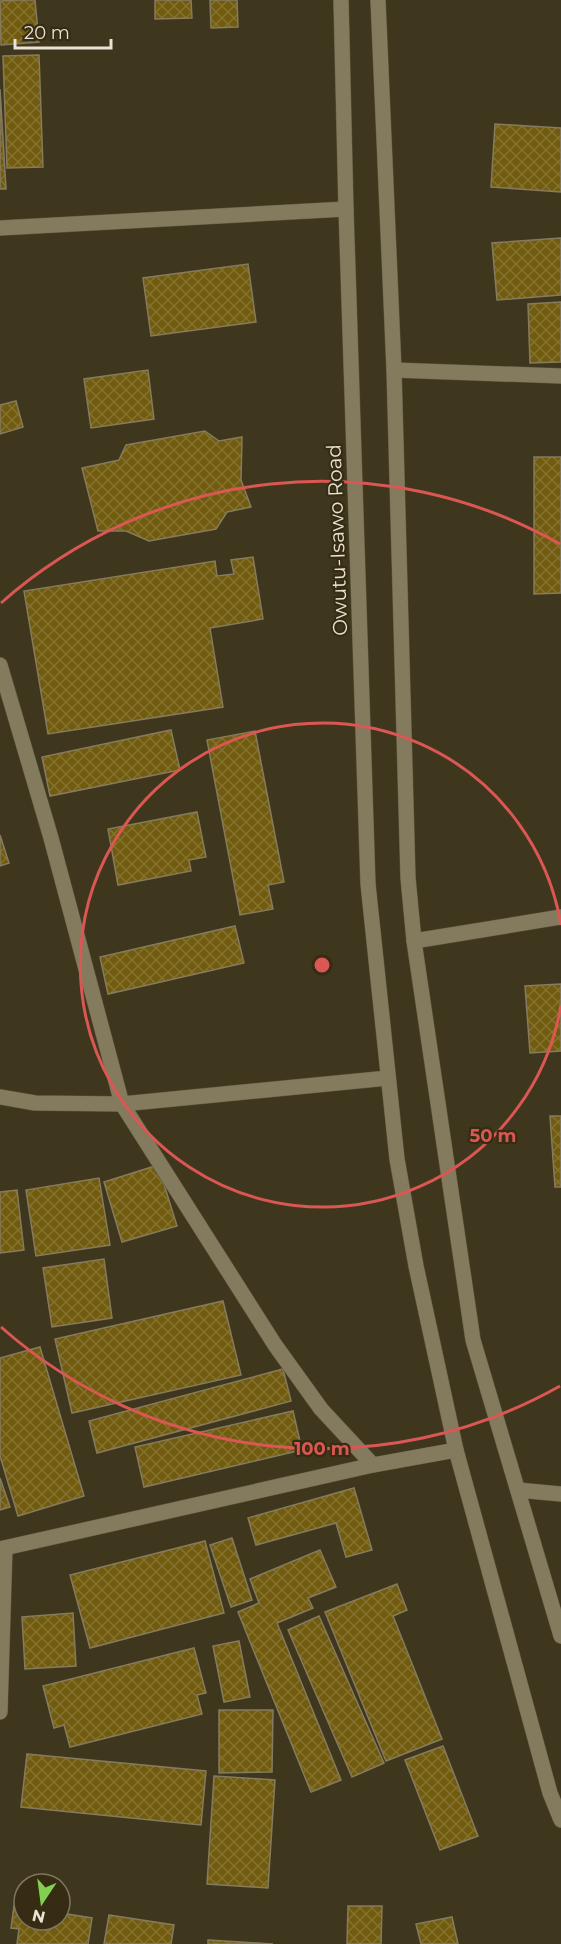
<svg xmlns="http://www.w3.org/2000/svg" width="561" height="1944" font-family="Montserrat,sans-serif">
  <defs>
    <pattern id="building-cross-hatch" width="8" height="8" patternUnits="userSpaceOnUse" patternTransform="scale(1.5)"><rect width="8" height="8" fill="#715b0e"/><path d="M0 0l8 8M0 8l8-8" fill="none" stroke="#857230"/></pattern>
  </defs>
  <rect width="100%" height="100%" fill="#3f371d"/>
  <g fill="url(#building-cross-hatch)" stroke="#857b5f" stroke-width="1.5">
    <path d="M18,0H35L39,42L1,45L0,1Z"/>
    <path d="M155,0H191L192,18L155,19Z"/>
    <path d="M210,0H237L238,27L211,28Z"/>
    <path d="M39,55L43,167L7,168L3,56Z"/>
    <path d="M0,89L6,189H0Z"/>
    <path d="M495,124L561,128V192L491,187Z"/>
    <path d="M561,238V295L497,300L492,243Z"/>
    <path d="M248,264L256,322L151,336L143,278Z"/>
    <path d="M561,302V362L530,363L528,304Z"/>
    <path d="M148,370L154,419L91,428L84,379Z"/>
    <path d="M16,401L23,427L0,434V405Z"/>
    <path d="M205,431L219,441L242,437L241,480L251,507L227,512L216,529L149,541L126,531H98L82,468L119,460L126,445Z"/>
    <path d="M534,457H561V593L534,594Z"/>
    <path d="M253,557L263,619L210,628L223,707L48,734L24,591L215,561L217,576L234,574L231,560Z"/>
    <path d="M171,730L180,770L50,796L42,757Z"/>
    <path d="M255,731L284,882L268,885L273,909L240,915L207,740Z"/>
    <path d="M197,812L206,857L189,860L191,871L118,885L108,829Z"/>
    <path d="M0,835L9,863L0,866Z"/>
    <path d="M235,926L244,963L108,994L100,957Z"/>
    <path d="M561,984V1051L530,1053L525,986Z"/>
    <path d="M550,1116H561V1187H555Z"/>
    <path d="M158,1165L177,1226L122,1242L104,1182Z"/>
    <path d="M99,1178L110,1245L36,1256L26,1190Z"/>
    <path d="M17,1190L24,1250L0,1253V1192Z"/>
    <path d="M104,1259L112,1318L52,1327L43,1268Z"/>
    <path d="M223,1301L241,1375L72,1413L55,1339Z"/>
    <path d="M40,1347L84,1496L18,1516L0,1456V1358Z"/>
    <path d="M283,1369L291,1401L97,1453L89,1421Z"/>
    <path d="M293,1411L302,1450L144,1487L135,1447Z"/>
    <path d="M0,1478L10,1507L0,1510Z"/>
    <path d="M354,1488L372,1550L346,1557L336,1523L256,1545L248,1518Z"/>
    <path d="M232,1538L252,1600L231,1607L210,1545Z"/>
    <path d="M205,1541L224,1613L90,1648L70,1575Z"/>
    <path d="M320,1550L336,1587L308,1598L313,1608L277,1623L341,1780L311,1792L238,1612L259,1603L250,1579Z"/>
    <path d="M397,1584L407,1610L393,1616L442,1739L386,1761L325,1612Z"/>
    <path d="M73,1613L76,1666L25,1669L22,1617Z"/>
    <path d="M319,1616L384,1763L352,1777L288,1630Z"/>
    <path d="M239,1641L250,1697L224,1702L213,1646Z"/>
    <path d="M194,1648L206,1693L197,1695L202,1714L70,1747L64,1725L54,1728L43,1686Z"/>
    <path d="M219,1710H273L272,1772L219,1773Z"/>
    <path d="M443,1746L478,1836L440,1850L405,1760Z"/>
    <path d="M27,1754L206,1771L201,1825L21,1807Z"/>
    <path d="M214,1776L275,1780L268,1888L207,1884Z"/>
    <path d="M14,1906L24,1908V1920H60V1913L92,1918L88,1944H17L19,1929L11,1928Z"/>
    <path d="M348,1906H382L381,1944H347Z"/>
    <path d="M109,1915L174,1925L171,1944H104Z"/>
    <path d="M452,1917L458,1944H421L416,1924Z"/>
    <path d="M208,1940L273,1944H208Z"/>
  </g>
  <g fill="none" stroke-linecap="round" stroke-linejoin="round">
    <defs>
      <g id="minor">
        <path d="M341,0L346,209L368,884L397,1159L416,1266L456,1450L550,1793L561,1820"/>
        <path d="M378,0L394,370L408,878L414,941L473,1340L561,1636"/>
        <path d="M0,228L346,209"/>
        <path d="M394,370L561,376"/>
        <path d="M0,665L51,838L122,1104L275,1345L321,1409L373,1465"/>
        <path d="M414,941L561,917"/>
        <path d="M0,1097L35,1103L122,1104L388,1078"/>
        <path d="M518,1490L561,1494"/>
        <path d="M0,1549L373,1465L456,1450"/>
        <path d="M0,1712L5,1548"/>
      </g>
    </defs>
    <use href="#minor" stroke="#5c553e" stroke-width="16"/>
    <use href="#minor" stroke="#847a5e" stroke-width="15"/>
  </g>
  <g fill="none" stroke="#da5753" stroke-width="3">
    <path d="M561 1005A242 242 0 1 1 561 925"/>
    <path d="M560 1386A484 484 0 0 1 1 1327M1 603A484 484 0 0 1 560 544"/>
  </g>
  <g text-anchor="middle" stroke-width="4.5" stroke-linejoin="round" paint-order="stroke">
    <g font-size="20" fill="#e8e3d3" stroke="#352c13">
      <text transform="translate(337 540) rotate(-92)" y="7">Owutu-Isawo Road</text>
    </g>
  </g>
  <circle cx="322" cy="965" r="9" fill="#da5753" stroke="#352c13" stroke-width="3"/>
  <g font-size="18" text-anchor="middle" font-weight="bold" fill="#da5753" stroke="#352c13" stroke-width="4.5" stroke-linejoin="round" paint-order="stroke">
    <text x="493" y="1142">50 m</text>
    <text x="322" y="1455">100 m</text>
  </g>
  <g transform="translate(42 1902) rotate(193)"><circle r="28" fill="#352c13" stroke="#7d7560" stroke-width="1.5"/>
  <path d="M0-4.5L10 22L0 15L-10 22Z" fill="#81d051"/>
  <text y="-9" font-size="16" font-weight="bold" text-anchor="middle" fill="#e8e3d3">N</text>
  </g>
  <path d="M15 39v9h96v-9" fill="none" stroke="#e8e3d3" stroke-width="3"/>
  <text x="24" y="39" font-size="18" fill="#e8e3d3" stroke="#352c13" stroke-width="4.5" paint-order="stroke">20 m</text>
</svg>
